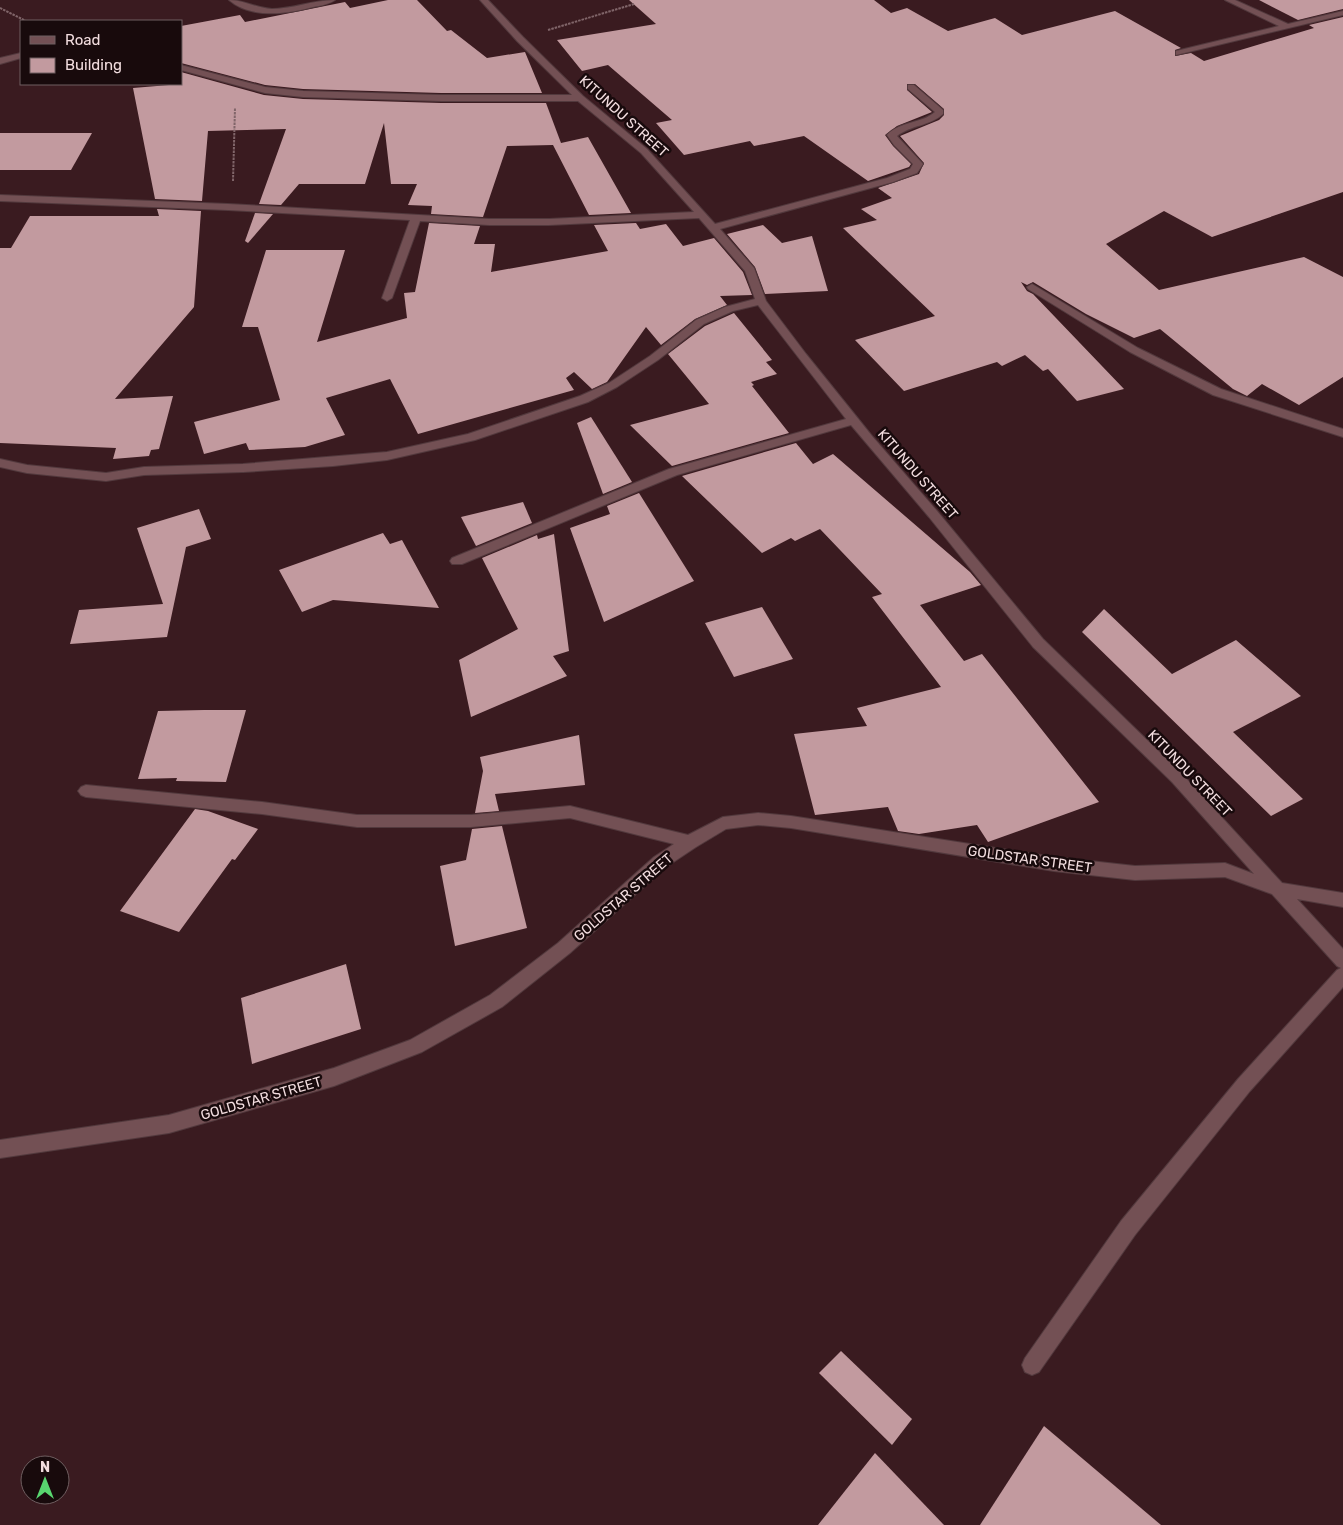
<svg xmlns="http://www.w3.org/2000/svg" width="1343" height="1525" font-family="Rubik,sans-serif">
  <rect width="100%" height="100%" fill="#3a1b20"/>
  <g fill="#c29a9f">
    <path d="M388,0H417L447,31L451,30L487,58L525,52L542,93H441L303,89L265,85L181,63V26L240,15L245,22L345,2L350,8Z"/>
    <path d="M629,0H874L891,13L907,8L948,31L995,18L1022,35L1115,11L1181,48L1175,50V56L1191,53L1204,61L1314,28L1309,25L1343,17V192L1212,237L1164,211L1106,244L1159,290L1304,257L1343,277V377L1299,405L1262,384L1247,396L1233,389L1160,329L1134,338L1086,314L1033,282L1027,285L1021,282L1027,291L1033,294L1124,389L1077,401L1048,369L1043,371L1025,355L1002,366L997,362L904,391L855,340L935,316L843,228L877,220L861,209L892,198L878,188L919,174L924,163L900,136L939,120L944,115V109L915,84H907V90L932,112L897,126L885,135L893,146L911,164L909,167L868,181L804,136L754,146L750,141L684,155L656,123L672,120L608,65L582,71L557,40L656,24Z"/>
    <path d="M1259,0H1343V9L1298,20Z"/>
    <path d="M181,72L264,95L303,99L441,103H546L561,143L588,137L631,213L589,215L553,145L507,146L483,217L431,214L432,206L408,205L417,184H391L384,123L365,184H299L281,205L259,204L286,129L208,131L202,201L155,199L133,88L181,84Z"/>
    <path d="M0,133H92L71,170H0Z"/>
    <path d="M157,209L201,211L194,307L115,399L173,396L159,449L151,450L149,456L113,459L116,448L0,443V248H11L30,216H159Z"/>
    <path d="M255,213L273,214L248,243L245,241Z"/>
    <path d="M429,223L480,226L474,244H495L491,272L608,251L594,225L636,223L640,229L666,224L683,246L714,238L743,272L752,295L720,296L727,305L695,319L661,345L646,327L607,382L592,389L574,372L566,378L574,390L418,434L390,379L326,398L345,435L305,447L249,450L246,443L204,454L194,422L280,400L258,327H242L266,250H345L317,342L407,318L404,293L415,292Z"/>
    <path d="M763,225L782,243L812,236L828,291L765,294L755,267L727,234Z"/>
    <path d="M734,313L772,360L766,362L777,374L751,382L754,385L752,386L789,433L672,466L630,425L709,404L668,354L705,326Z"/>
    <path d="M591,417L632,482L603,494L577,423Z"/>
    <path d="M796,443L813,464L833,454L970,572L981,585L920,605L964,661L982,654L1099,802L988,842L977,825L919,834L898,831L888,807L815,815L794,734L867,726L857,708L941,687L872,597L882,594L820,529L795,541L791,538L762,553L682,476Z"/>
    <path d="M639,493L694,581L604,622L570,528L610,514L607,506Z"/>
    <path d="M523,502L532,523L476,546L461,517Z"/>
    <path d="M199,509L211,539L186,547L167,637L70,644L79,610L163,604L137,528Z"/>
    <path d="M383,533L390,544L402,540L439,608L333,600L302,612L279,570Z"/>
    <path d="M554,534L569,651L553,656L567,676L471,717L459,660L518,629L482,558L537,535L538,539Z"/>
    <path d="M762,607L793,659L734,677L705,623Z"/>
    <path d="M1104,609L1172,674L1236,640L1301,696L1233,732L1303,799L1271,816L1082,632Z"/>
    <path d="M204,710H246L226,782L176,781L177,778L138,779L158,711Z"/>
    <path d="M579,735L585,785L495,794L499,811L475,813L483,771L480,757Z"/>
    <path d="M195,809L208,811L258,829L235,860L232,859L179,932L120,911Z"/>
    <path d="M502,826L527,928L455,946L440,866L466,860L472,829Z"/>
    <path d="M346,964L361,1029L252,1064L241,998Z"/>
    <path d="M841,1351L912,1419L892,1445L819,1373Z"/>
    <path d="M1044,1426L1161,1525H980Z"/>
    <path d="M875,1453L944,1525H818Z"/>
  </g>
  <g fill="none" stroke-linecap="round" stroke-linejoin="round">
    <defs>
      <path id="lane" d="M1343,967V987L1250,1091L1135,1235L1039,1372L1032,1375L1025,1372L1022,1365L1025,1358L1121,1221L1238,1079L1337,970Z"/>
      <g id="street">
        <path d="M229,0C244,0 256,8 272,9C293,9 313,0 335,0C329,4 320,6 313,7C287,14 251,19 229,0Z"/>
        <path d="M480,0H488L523,37L583,96L647,149L715,224L887,178L910,169L913,164L894,145L887,135C900,121 921,124 935,112L908,89V85H914L943,110V114C930,126 911,125 897,136L923,164L917,173L893,182L720,229L754,268L766,301L806,354L872,436L937,511L1043,639L1182,774L1282,883L1343,893V907L1297,899L1343,949V969L1337,966L1272,894L1225,877L1135,880L1054,871L791,828L758,825L726,829L696,847L666,867L570,953L502,1007L422,1052L334,1086L169,1133L0,1158V1140L169,1115L334,1068L410,1040L490,995L558,943L654,857L674,844L570,818L471,827H357L262,814L86,797L81,795L78,791L81,787L86,785L262,802L357,815H471L570,806L688,835L723,817L758,813L791,816L1054,857L1135,866L1225,863L1254,874L1172,782L1033,647L929,517L851,425L677,475L462,564H452L450,561L452,558L669,469L846,419L758,305L733,311L704,324L658,360L617,387L588,402L475,440L387,460L333,466L243,472L144,475L106,481L27,473L0,467V459L27,465L106,473L144,467L243,464L387,452L468,434L580,396L609,383L650,356L696,320L725,307L755,299L745,271L699,218L549,225H489L420,221L392,298L387,301L382,298L410,220L228,210L0,201V195L228,204L489,219H549L694,212L641,153L578,101H441L303,97L265,93L181,70V65L265,87L303,91L441,95H572L517,41Z"/>
        <path d="M1225,0H1235L1288,24L1343,11V15L1176,55V51L1279,26Z"/>
        <path d="M21,53V58L0,64V58Z"/>
        <path d="M1032,284L1138,348L1221,389L1343,429V437L1213,395L1130,352L1028,289L1027,287Z"/>
      </g>
    </defs>
    <use href="#lane" stroke="#52393d" stroke-width="2"/>
    <use href="#street" stroke="#52393d" stroke-width="2"/>
    <g stroke="#806569" stroke-width="2" stroke-dasharray="2.5 1" stroke-linecap="butt">
      <path d="M0,8L26,21"/>
      <path d="M548,30L634,4"/>
      <path d="M233,181L235,108"/>
    </g>
    <use href="#lane" fill="#735054" fill-rule="evenodd"/>
    <use href="#street" fill="#735054" fill-rule="evenodd"/>
  </g>
  <g text-anchor="middle" stroke-width="5" stroke-linejoin="round" paint-order="stroke">
    <g font-size="14" fill="#f2dddf" stroke="#180a0c">
      <text transform="translate(624 116) rotate(42)" y="5">KITUNDU STREET</text>
      <text transform="translate(918 474) rotate(49)" y="5">KITUNDU STREET</text>
      <text transform="translate(1190 773) rotate(46)" y="5">KITUNDU STREET</text>
      <text transform="translate(1030 859) rotate(8)" y="5">GOLDSTAR STREET</text>
      <text transform="translate(623 897) rotate(-41)" y="5">GOLDSTAR STREET</text>
      <text transform="translate(261 1098) rotate(-16)" y="5">GOLDSTAR STREET</text>
    </g>
  </g>
  <rect x="20" y="20" width="162" height="65" fill="#180a0c" stroke="#6f5e60"/>
  <rect x="30" y="36" width="25" height="8" fill="#735054" stroke="#6f5e60"/>
  <text x="65" y="45" font-size="15" fill="#f2dddf">Road</text>
  <rect x="30" y="58" width="25" height="15" fill="#c29a9f" stroke="#6f5e60"/>
  <text x="65" y="70" font-size="15" fill="#f2dddf">Building</text>
  <g transform="translate(45 1480)"><circle r="24" fill="#180a0c" stroke="#6f5e60"/>
  <path d="M0-4L9 19L0 12L-9 19Z" fill="#58d56f"/>
  <text y="-8" font-size="14" font-weight="bold" text-anchor="middle" fill="#f2dddf">N</text>
  </g>
</svg>
